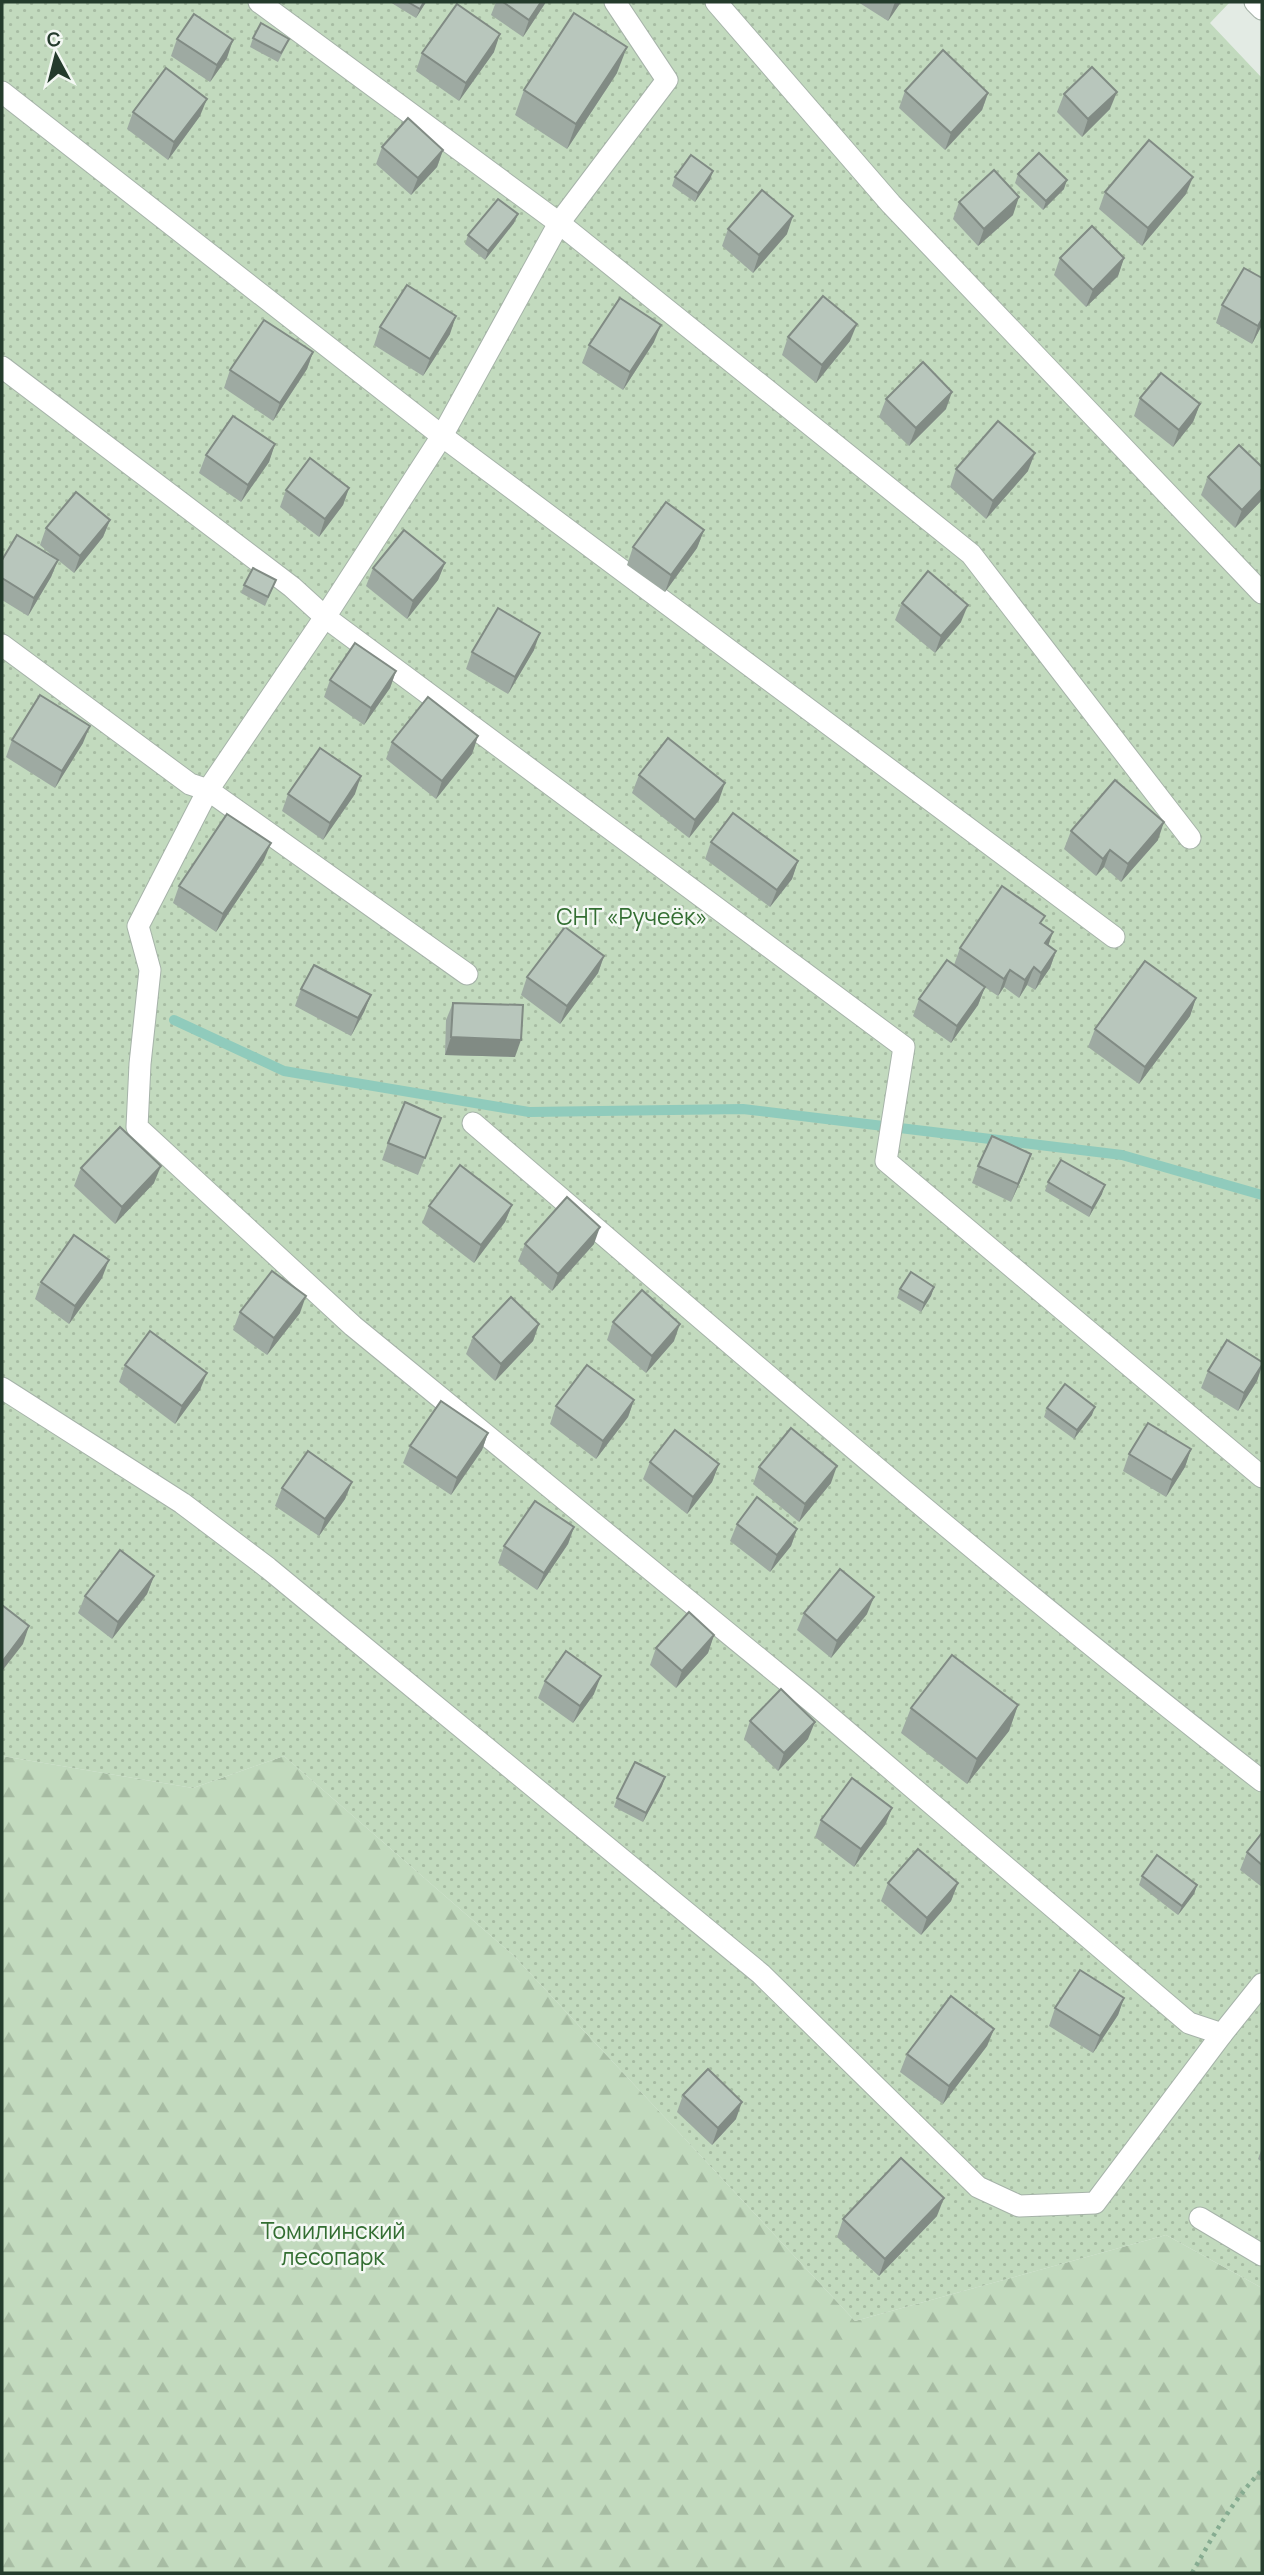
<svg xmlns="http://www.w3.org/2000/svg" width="1264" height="2575" font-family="Manrope,sans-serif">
  <defs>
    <pattern id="forest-firs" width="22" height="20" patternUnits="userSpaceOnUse" patternTransform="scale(1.75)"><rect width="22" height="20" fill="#c2dabe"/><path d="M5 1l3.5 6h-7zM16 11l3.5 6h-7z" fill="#a7bca3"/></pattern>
    <pattern id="garden-dots" width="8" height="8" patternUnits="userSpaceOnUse" patternTransform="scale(1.75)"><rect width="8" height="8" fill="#c2dabe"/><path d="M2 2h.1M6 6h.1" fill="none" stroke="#a7bca3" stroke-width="1.8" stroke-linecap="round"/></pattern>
  </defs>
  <rect width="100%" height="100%" fill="#e3ebe4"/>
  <path fill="url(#forest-firs)" d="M2,1756L193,1788L284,1756L513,1955L855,2321L1166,2235L1262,2288V2573H2Z"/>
  <path fill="url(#garden-dots)" d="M2,2H1230L1210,23L1262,78V2288L1166,2235L855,2321L513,1955L284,1756L193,1788L2,1756Z"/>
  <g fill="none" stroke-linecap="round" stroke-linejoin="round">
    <path stroke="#90cbbc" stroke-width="10" d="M174,1020L284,1071L529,1112L743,1109L1122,1155L1262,1195"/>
    <defs>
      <g id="minor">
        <path d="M259,2L559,223L971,554L1190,838"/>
        <path d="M615,2L667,80L559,223L442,436L325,617L208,790L138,926L150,970L140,1064L137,1127L353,1326L811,1701L1189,2023L1222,2034L1262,1984"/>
        <path d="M716,2L891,204L1262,593"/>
        <path d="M1255,2L1262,9"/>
        <path d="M2,92L442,436L1114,937"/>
        <path d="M2,367L292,587L325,617L904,1047L886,1161L1262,1477"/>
        <path d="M2,645L190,784L208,790L467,974"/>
        <path d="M473,1123C733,1346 992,1571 1262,1781"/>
        <path d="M2,1388L182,1503L268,1568L761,1974L978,2187L1019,2206L1095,2203L1222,2034"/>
        <path d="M1200,2218L1262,2255"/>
      </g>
    </defs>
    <use href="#minor" stroke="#a6b3a9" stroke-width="23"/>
    <path stroke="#86ac91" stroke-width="4.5" stroke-dasharray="3.5 5" stroke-linecap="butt" d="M1192,2573C1213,2536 1232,2501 1262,2470"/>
    <use href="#minor" stroke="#fff" stroke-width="21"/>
  </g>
  <g fill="#9eaaa2">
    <path d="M390,2H426L416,18Z"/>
    <path d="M496,2H546L523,37L491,15Z"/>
    <path d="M858,2H901L888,21Z"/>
    <path d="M253,38L289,39L285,48L278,62L250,47Z"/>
    <path d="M177,39L227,58L210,82L171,56Z"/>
    <path d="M494,52L459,101L416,71L422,53Z"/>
    <path d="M617,73L567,149L515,115L524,90Z"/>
    <path d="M905,91L988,93L982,110L945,150L899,108Z"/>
    <path d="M1064,94L1110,109L1082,137L1057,112Z"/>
    <path d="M133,112L200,116L168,160L127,129Z"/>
    <path d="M382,147L443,150L437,167L411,195L376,164Z"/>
    <path d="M1018,174L1064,189L1043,210L1015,183Z"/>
    <path d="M675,177L710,180L695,202L672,186Z"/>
    <path d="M1105,192L1186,194L1142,246L1099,209Z"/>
    <path d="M959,202L1013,215L978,246L953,219Z"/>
    <path d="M518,214L514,223L485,260L465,244L468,235Z"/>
    <path d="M728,229L787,234L753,273L722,246Z"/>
    <path d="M1060,258H1124L1118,276L1086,307L1054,275Z"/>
    <path d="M1262,278V325L1252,344L1216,323L1222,305Z"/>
    <path d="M380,327L450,334L423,376L374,345Z"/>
    <path d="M788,337L850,341L816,383L782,355Z"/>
    <path d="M654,342L623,390L582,363L589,345Z"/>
    <path d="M313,352L307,369L273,421L224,388L230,370Z"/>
    <path d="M1140,398L1200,404L1193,422L1173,447L1134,416Z"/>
    <path d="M886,399L946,409L909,446L879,417Z"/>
    <path d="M275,444L269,462L241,502L199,473L206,455Z"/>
    <path d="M1262,467V500L1235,528L1201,495L1208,477Z"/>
    <path d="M956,469L1028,471L986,519L950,487Z"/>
    <path d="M349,488L343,505L319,537L280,507L286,490Z"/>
    <path d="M110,520L103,537L74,573L58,560L51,577L28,616L2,600V560L56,559L40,545L46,528Z"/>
    <path d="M704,530L697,548L665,592L627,565L633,547Z"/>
    <path d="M445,563L438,580L407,619L366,586L373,568Z"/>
    <path d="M276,580L265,606L241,593L244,585Z"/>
    <path d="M902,603L961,622L935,653L895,620Z"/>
    <path d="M534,650L508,694L466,669L472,652Z"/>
    <path d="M396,671L390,688L364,725L324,697L330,680Z"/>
    <path d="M478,736L472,754L436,799L386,759L392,742Z"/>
    <path d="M12,740L83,743L55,788L6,757Z"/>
    <path d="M639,775L719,800L689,838L632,793Z"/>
    <path d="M288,794H355L323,840L282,811Z"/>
    <path d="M1071,831L1158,840L1121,882L1104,867L1096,876L1064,849Z"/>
    <path d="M711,842L798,861L792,879L770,907L705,859Z"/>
    <path d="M264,860L216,932L173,903L179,886Z"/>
    <path d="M1042,924L1053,932L1048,945L1056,951L1050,968L1035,990L1027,985L1019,998L1004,987L998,996L971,978L985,987L978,1005L951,1043L913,1016L919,999L954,965L960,948Z"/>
    <path d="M604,956L598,973L560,1024L521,995L527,977Z"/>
    <path d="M301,989L371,995L364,1012L351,1036L295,1006Z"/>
    <path d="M1196,998L1190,1016L1139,1084L1088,1047L1095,1029Z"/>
    <path d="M453,1003L515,1057L445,1055L446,1020Z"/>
    <path d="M441,1118L418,1175L382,1160L388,1143Z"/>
    <path d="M978,1166L1025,1171L1011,1202L972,1183Z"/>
    <path d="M81,1168L154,1183L115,1224L74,1186Z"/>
    <path d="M1048,1182L1102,1194L1089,1217L1045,1191Z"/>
    <path d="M512,1205L505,1222L474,1263L422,1223L429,1206Z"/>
    <path d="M525,1244H594L552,1291L518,1261Z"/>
    <path d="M102,1278L69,1324L35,1299L41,1282Z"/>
    <path d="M934,1287L931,1296L921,1312L897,1298L900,1289Z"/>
    <path d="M240,1312L300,1313L267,1355L233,1330Z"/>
    <path d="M613,1322L674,1341L646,1373L607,1340Z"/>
    <path d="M539,1324L533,1341L495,1381L466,1354L473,1337Z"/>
    <path d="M1262,1362V1366L1257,1381L1238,1411L1201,1388L1208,1371Z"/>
    <path d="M125,1365L200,1390L175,1424L119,1382Z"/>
    <path d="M634,1400L628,1417L596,1459L550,1424L556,1406Z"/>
    <path d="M1047,1408L1092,1415L1074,1439L1044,1417Z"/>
    <path d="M488,1433L482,1450L451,1495L403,1463L410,1446Z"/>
    <path d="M1191,1449L1185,1467L1166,1497L1123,1471L1129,1454Z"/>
    <path d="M650,1462L719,1464L712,1482L687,1514L643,1479Z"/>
    <path d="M759,1467L831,1483L799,1522L753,1484Z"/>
    <path d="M352,1482L345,1499L319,1536L275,1506L282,1488Z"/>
    <path d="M737,1524L797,1529L791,1546L770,1572L730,1541Z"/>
    <path d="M574,1527L568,1544L537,1590L498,1563L504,1546Z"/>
    <path d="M154,1576L147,1594L112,1639L78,1613L85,1596Z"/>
    <path d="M804,1613L867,1614L831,1658L797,1630Z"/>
    <path d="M714,1635L708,1653L676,1688L650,1665L656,1648Z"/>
    <path d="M545,1681L594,1694L573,1723L538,1698Z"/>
    <path d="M1018,1705L1009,1731L967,1784L901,1733L911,1708Z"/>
    <path d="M750,1721L808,1739L778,1771L744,1739Z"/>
    <path d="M665,1777L662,1786L643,1822L614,1807L617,1798Z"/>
    <path d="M892,1808L885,1825L854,1867L815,1837L821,1820Z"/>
    <path d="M1262,1833V1887L1240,1870L1247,1852Z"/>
    <path d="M1142,1876L1197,1885L1194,1894L1178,1915L1139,1885Z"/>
    <path d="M888,1883H958L951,1901L921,1935L881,1901Z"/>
    <path d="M1124,1998L1118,2015L1093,2053L1049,2026L1055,2008Z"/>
    <path d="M994,2029L987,2046L943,2104L900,2072L907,2054Z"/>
    <path d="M683,2095L736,2119L712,2145L677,2112Z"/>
    <path d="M1262,2148V2162L1258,2159Z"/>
    <path d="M937,2216L879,2276L837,2237L843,2219Z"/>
  </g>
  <g fill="#818b84">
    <path d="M424,2H426L416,18L420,9Z"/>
    <path d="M541,2H546L523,37L529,20Z"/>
    <path d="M895,2H901L888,21Z"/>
    <path d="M500,34L494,52L459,101L466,83Z"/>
    <path d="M233,40L227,58L210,82L217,65Z"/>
    <path d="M627,47L617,73L567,149L576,124Z"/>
    <path d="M1117,92L1110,109L1082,137L1088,119Z"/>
    <path d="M988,93L982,110L945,150L951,133Z"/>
    <path d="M207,99L200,116L168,160L174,142Z"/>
    <path d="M443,150L437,167L411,195L418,178Z"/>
    <path d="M713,171L710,180L695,202L698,193Z"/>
    <path d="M1193,177L1186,194L1142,246L1148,228Z"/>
    <path d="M1067,180L1064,189L1043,210L1046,201Z"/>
    <path d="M1019,197L1013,215L978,246L984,229Z"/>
    <path d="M518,214L514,223L485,260L488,251Z"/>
    <path d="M793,216L787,234L753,273L759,255Z"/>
    <path d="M1124,258L1118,276L1086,307L1093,290Z"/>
    <path d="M456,316L450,334L423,376L430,359Z"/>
    <path d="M1262,319V325L1252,344L1258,326Z"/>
    <path d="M857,324L850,341L816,383L822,365Z"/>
    <path d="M661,325L654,342L623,390L630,372Z"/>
    <path d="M313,352L307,369L273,421L280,403Z"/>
    <path d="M952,392L946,409L909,446L916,428Z"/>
    <path d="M1200,404L1193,422L1173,447L1179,430Z"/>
    <path d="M275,444L269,462L241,502L248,485Z"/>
    <path d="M1035,453L1028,471L986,519L993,501Z"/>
    <path d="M349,488L343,505L319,537L325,519Z"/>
    <path d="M1262,489V500L1235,528L1242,510Z"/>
    <path d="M110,520L103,537L74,573L80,556Z"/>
    <path d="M704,530L697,548L665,592L671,575Z"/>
    <path d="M58,560L51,577L28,616L34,598Z"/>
    <path d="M445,563L438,580L407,619L413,601Z"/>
    <path d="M968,605L961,622L935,653L941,636Z"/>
    <path d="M540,633L534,650L508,694L515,677Z"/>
    <path d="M396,671L390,688L364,725L371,708Z"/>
    <path d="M90,726L83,743L55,788L62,771Z"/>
    <path d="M478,736L472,754L436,799L442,781Z"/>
    <path d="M361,776L355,794L323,840L330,823Z"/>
    <path d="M725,783L719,800L689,838L695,820Z"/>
    <path d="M1164,822L1158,840L1121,882L1128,864Z"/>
    <path d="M271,843L264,860L216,932L223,914Z"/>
    <path d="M1110,850L1104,867L1096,876L1103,859Z"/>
    <path d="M798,861L792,879L770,907L777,890Z"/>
    <path d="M1053,932L1047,949L1045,943Z"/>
    <path d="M1056,951L1050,968L1035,990L1041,973Z"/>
    <path d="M604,956L598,973L560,1024L567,1006Z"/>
    <path d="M1034,967L1027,985L1019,998L1025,980Z"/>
    <path d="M1010,970L1004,987L998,996L1004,979Z"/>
    <path d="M985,987L978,1005L951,1043L957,1026Z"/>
    <path d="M371,995L364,1012L351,1036L358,1018Z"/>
    <path d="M1196,998L1190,1016L1139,1084L1145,1067Z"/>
    <path d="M451,1037L521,1040L515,1057L445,1055Z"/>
    <path d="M1031,1154L1025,1171L1011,1202L1018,1184Z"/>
    <path d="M161,1166L154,1183L115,1224L122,1207Z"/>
    <path d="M1105,1185L1102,1194L1089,1217L1092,1208Z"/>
    <path d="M512,1205L505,1222L474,1263L481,1245Z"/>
    <path d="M600,1227L594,1244L552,1291L558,1274Z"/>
    <path d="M109,1260L102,1278L69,1324L75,1306Z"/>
    <path d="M934,1287L931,1296L921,1312L924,1303Z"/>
    <path d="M306,1296L300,1313L267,1355L274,1338Z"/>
    <path d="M539,1324L533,1341L495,1381L501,1364Z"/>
    <path d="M680,1324L674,1341L646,1373L652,1356Z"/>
    <path d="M1262,1365L1257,1381L1238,1411L1244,1393Z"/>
    <path d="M207,1373L200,1390L175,1424L182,1406Z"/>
    <path d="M634,1400L628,1417L596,1459L603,1441Z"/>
    <path d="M1095,1407L1092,1415L1074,1439L1077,1430Z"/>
    <path d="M488,1433L482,1450L451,1495L457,1478Z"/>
    <path d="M1191,1449L1185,1467L1166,1497L1172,1480Z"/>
    <path d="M719,1464L712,1482L687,1514L693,1497Z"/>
    <path d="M837,1466L831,1483L799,1522L805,1504Z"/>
    <path d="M352,1482L345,1499L319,1536L325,1519Z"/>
    <path d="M574,1527L568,1544L537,1590L544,1573Z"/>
    <path d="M797,1529L791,1546L770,1572L777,1555Z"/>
    <path d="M154,1576L147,1594L112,1639L118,1622Z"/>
    <path d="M874,1597L867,1614L831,1658L837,1641Z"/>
    <path d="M29,1626L23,1644L2,1671V1662Z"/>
    <path d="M714,1635L708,1653L676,1688L682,1671Z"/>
    <path d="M601,1676L594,1694L573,1723L580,1706Z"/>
    <path d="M1018,1705L1009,1731L967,1784L977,1759Z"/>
    <path d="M815,1722L808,1739L778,1771L784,1753Z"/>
    <path d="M665,1777L662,1786L643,1822L646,1813Z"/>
    <path d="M892,1808L885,1825L854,1867L861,1849Z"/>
    <path d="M958,1883L951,1901L921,1935L927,1918Z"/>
    <path d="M1197,1885L1194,1894L1178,1915L1182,1906Z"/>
    <path d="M1124,1998L1118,2015L1093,2053L1100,2036Z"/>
    <path d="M994,2029L987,2046L943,2104L949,2086Z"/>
    <path d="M742,2102L736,2119L712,2145L718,2128Z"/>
    <path d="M944,2198L937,2216L879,2276L885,2259Z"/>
  </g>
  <g fill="#b8c6bc" stroke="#818b84" stroke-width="2">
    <path d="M408,2H424L420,9Z"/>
    <path d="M503,2H541L529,20Z"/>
    <path d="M457,4L500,34L466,83L422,53Z"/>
    <path d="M574,13L627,47L576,124L524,90Z"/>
    <path d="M194,14L233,40L217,65L177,39Z"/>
    <path d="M261,23L289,39L281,53L253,38Z"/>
    <path d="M943,50L988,93L951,133L905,91Z"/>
    <path d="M1092,67L1117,92L1088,119L1064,94Z"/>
    <path d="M166,68L207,99L174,142L133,112Z"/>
    <path d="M408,118L443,150L418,178L382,147Z"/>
    <path d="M1149,140L1193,177L1148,228L1105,192Z"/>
    <path d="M1039,153L1067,180L1046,201L1018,174Z"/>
    <path d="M691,155L713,171L698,193L675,177Z"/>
    <path d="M994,170L1019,197L984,229L959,202Z"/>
    <path d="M762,190L793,216L759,255L728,229Z"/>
    <path d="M498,199L518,214L488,251L468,235Z"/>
    <path d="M1092,226L1124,258L1093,290L1060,258Z"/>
    <path d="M1244,268L1262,278V319L1258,326L1222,305Z"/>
    <path d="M407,285L456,316L430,359L380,327Z"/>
    <path d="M823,296L857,324L822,365L788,337Z"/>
    <path d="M620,298L661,325L630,372L589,345Z"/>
    <path d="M264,320L313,352L280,403L230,370Z"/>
    <path d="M923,362L952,392L916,428L886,399Z"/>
    <path d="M1161,373L1200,404L1179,430L1140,398Z"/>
    <path d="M233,416L275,444L248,485L206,455Z"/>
    <path d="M998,421L1035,453L993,501L956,469Z"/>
    <path d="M1239,445L1262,467V489L1242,510L1208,477Z"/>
    <path d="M310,458L349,488L325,519L286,490Z"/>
    <path d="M76,492L110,520L80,556L46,528Z"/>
    <path d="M666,502L704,530L671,575L633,547Z"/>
    <path d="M404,530L445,563L413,601L373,568Z"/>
    <path d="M17,535L58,560L34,598L2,578V560Z"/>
    <path d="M253,568L276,580L268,597L244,585Z"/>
    <path d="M928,571L968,605L941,636L902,603Z"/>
    <path d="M498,608L540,633L515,677L472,652Z"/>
    <path d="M355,643L396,671L371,708L330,680Z"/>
    <path d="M40,695L90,726L62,771L12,740Z"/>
    <path d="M428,697L478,736L442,781L392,742Z"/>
    <path d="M668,738L725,783L695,820L639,775Z"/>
    <path d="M320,748L361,776L330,823L288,794Z"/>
    <path d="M1115,780L1164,822L1128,864L1110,850L1103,859L1071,831Z"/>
    <path d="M733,813L798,861L777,890L711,842Z"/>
    <path d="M227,814L271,843L223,914L179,886Z"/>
    <path d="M1002,886L1045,916L1040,923L1053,932L1045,943L1056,951L1041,973L1034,967L1025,980L1010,970L1004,979L960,948Z"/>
    <path d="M565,927L604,956L567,1006L527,977Z"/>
    <path d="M947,960L985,987L957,1026L919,999Z"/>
    <path d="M1145,961L1196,998L1145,1067L1095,1029Z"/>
    <path d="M314,965L371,995L358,1018L301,989Z"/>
    <path d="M453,1003L523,1005L521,1040L451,1037Z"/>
    <path d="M405,1102L441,1118L425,1158L388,1143Z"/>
    <path d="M120,1127L161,1166L122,1207L81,1168Z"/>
    <path d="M992,1136L1031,1154L1018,1184L978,1166Z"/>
    <path d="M1061,1160L1105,1185L1092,1208L1048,1182Z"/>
    <path d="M460,1165L512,1205L481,1245L429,1206Z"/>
    <path d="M567,1197L600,1227L558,1274L525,1244Z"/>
    <path d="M74,1235L109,1260L75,1306L41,1282Z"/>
    <path d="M272,1271L306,1296L274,1338L240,1312Z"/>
    <path d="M911,1272L934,1287L924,1303L900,1289Z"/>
    <path d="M642,1290L680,1324L652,1356L613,1322Z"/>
    <path d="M511,1297L539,1324L501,1364L473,1337Z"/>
    <path d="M150,1331L207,1373L182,1406L125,1365Z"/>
    <path d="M1227,1340L1262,1362V1365L1244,1393L1208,1371Z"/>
    <path d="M587,1365L634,1400L603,1441L556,1406Z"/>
    <path d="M1065,1384L1095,1407L1077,1430L1047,1408Z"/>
    <path d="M441,1401L488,1433L457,1478L410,1446Z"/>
    <path d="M1148,1423L1191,1449L1172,1480L1129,1454Z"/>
    <path d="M791,1428L837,1466L805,1504L759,1467Z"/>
    <path d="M675,1430L719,1464L693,1497L650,1462Z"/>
    <path d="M308,1451L352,1482L325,1519L282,1488Z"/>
    <path d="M757,1497L797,1529L777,1555L737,1524Z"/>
    <path d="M535,1501L574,1527L544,1573L504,1546Z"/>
    <path d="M120,1550L154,1576L118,1622L85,1596Z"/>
    <path d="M840,1569L874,1597L837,1641L804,1613Z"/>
    <path d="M2,1605L29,1626L2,1662Z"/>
    <path d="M689,1612L714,1635L682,1671L656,1648Z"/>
    <path d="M566,1651L601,1676L580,1706L545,1681Z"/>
    <path d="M952,1655L1018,1705L977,1759L911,1708Z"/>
    <path d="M781,1689L815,1722L784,1753L750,1721Z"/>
    <path d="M635,1762L665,1777L646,1813L617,1798Z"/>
    <path d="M852,1778L892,1808L861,1849L821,1820Z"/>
    <path d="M1262,1833V1865L1247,1852Z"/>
    <path d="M918,1849L958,1883L927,1918L888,1883Z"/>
    <path d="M1157,1855L1197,1885L1182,1906L1142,1876Z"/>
    <path d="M1080,1970L1124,1998L1100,2036L1055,2008Z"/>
    <path d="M951,1996L994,2029L949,2086L907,2054Z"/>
    <path d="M708,2069L742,2102L718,2128L683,2095Z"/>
    <path d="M901,2158L944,2198L885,2259L843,2219Z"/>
  </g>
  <g text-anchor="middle" stroke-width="5" stroke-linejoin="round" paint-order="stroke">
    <g font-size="23" fill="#336e32" stroke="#f3f8f3">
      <text x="632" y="925">СНТ «Ручеёк»</text>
      <text x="333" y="2239">Томилинский<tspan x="333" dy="26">лесопарк</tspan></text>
    </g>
  </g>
  <rect width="1264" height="2575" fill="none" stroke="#243b2c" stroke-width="7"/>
  <g transform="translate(56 56) rotate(353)" stroke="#f3f8f3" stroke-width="5" paint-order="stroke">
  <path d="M0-5L12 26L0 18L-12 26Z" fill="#243b2c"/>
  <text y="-10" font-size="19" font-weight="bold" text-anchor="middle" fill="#243b2c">С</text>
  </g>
</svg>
